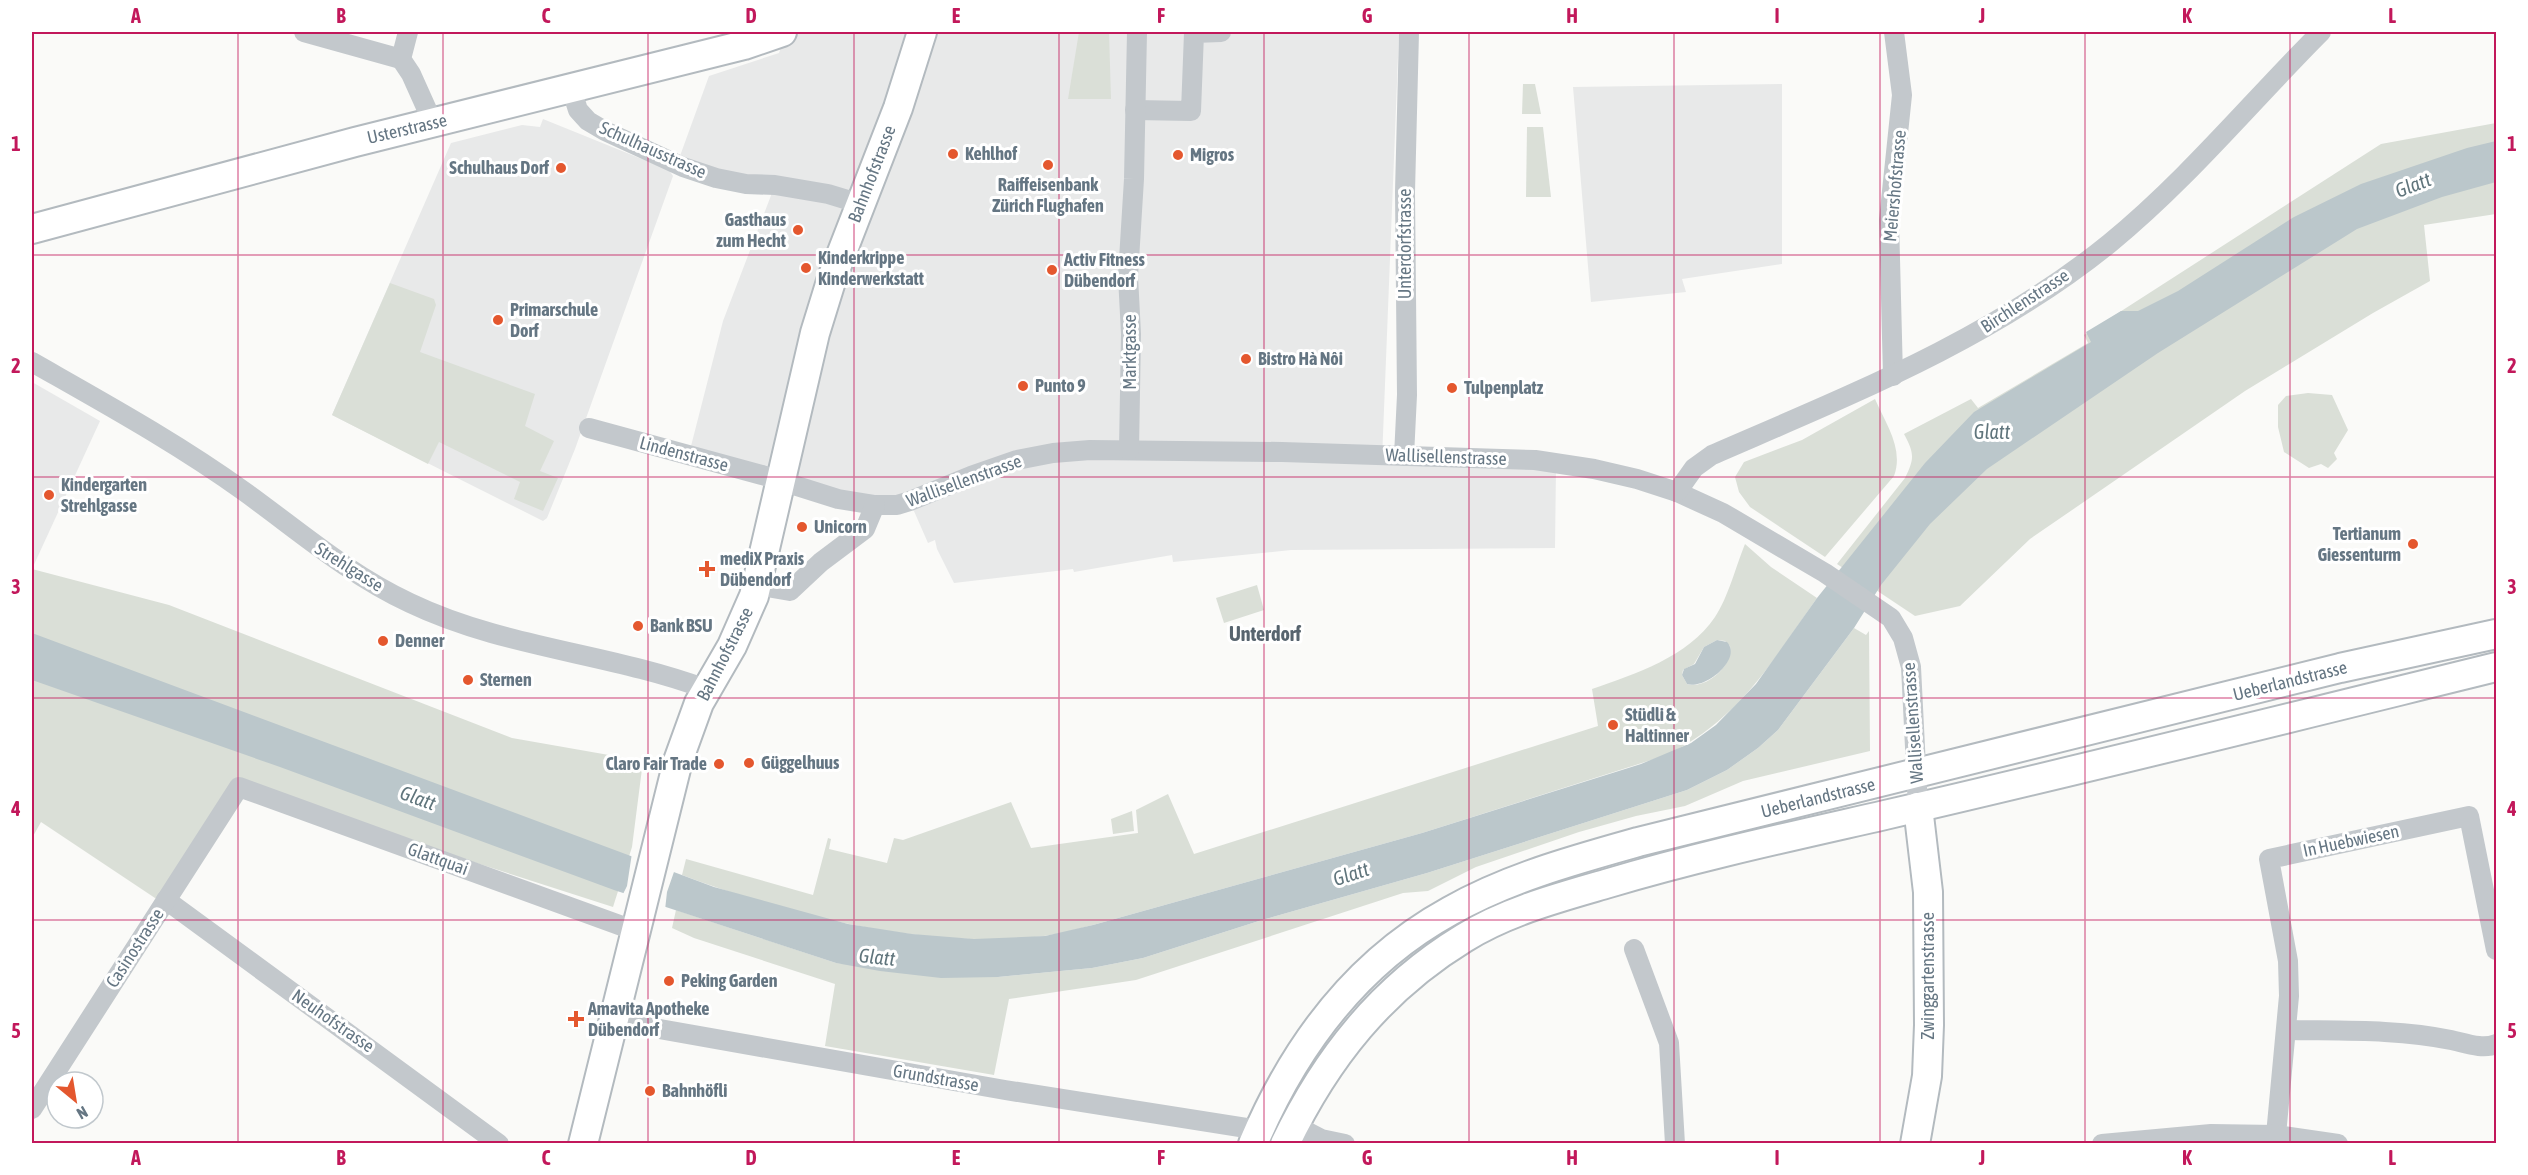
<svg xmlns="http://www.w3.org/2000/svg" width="2528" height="1175" font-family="'Asap Condensed',sans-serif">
  <rect width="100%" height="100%" fill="#fafaf8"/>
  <g fill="#e8e9e9">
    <path d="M786,32H1399L1382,460L1556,467L1555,548L1291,550L1173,562L1172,555L1074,572L1073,569L954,583L937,549L935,540L928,543L910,502L897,505L690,450L723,321L775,185L676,167L709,76L779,53Z"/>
    <path d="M1782,84V264L1682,279L1686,292L1591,302L1573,87Z"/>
    <path d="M543,119L669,170L673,176L575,449L547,518L543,521L332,415L451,143L522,125L540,127Z"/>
    <path d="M32,382L100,421L32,569Z"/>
  </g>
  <g fill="#dadfd7" fill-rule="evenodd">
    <path d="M1079,32H1109L1111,99H1068Z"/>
    <path d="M1523,84H1535L1541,114H1522Z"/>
    <path d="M2496,123V214L2424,225L2430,281L2373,313L2245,391L2030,539L1960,606L1915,616L1837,564L1905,478C1915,458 1914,453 1904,434L1971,399L1978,408L2088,343L2084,335L2381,144Z"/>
    <path d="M1527,127H1543L1551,197H1526Z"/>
    <path d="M390,283L434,299L436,305L420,352L535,394L525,426L554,441L540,471L558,478L543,511L514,499L520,482L439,442L428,464L332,415Z"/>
    <path d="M2308,393L2332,395L2348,430L2334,453L2337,459L2328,468L2321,464L2309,468L2284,452L2278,427V405L2286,396Z"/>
    <path d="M1875,399C1886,424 1904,449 1894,476L1825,557L1750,507L1739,492L1735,477L1744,462L1802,440Z"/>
    <path d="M1745,544L1771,567L1817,598C1772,662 1740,718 1667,755L1422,833L1093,925C1077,929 1060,934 1044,936C930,950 789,916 682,875L686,859L813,895L828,838L831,839L829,849L887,863L894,838L903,840L1011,802L1031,848L1138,833L1136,810L1168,794L1194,854L1598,726L1592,689C1635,674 1688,657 1715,617C1728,598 1736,566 1745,544ZM1717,640L1725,641L1730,646C1734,665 1706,690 1687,684L1682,675L1683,670L1694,664L1704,647Z"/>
    <path d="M32,569L169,605L512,738L643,761L632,847L613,907L240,787L164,904L41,822L32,838Z"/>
    <path d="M1257,585L1264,610L1224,623L1216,598Z"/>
    <path d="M1854,628L1866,635L1869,631L1870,751L1743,781L1685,806L1636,816L1579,832L1476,867L1428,891L1403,893L1136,980L1009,999L994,1075L825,1046L835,984L694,938L672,928L676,910L836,963L998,977L1092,968L1143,958L1262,920L1427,873L1687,790L1727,770L1758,748L1778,730Z"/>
    <path d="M1132,811L1134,831L1113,834L1111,819Z"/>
  </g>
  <g fill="#bbc7cb">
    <path d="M2496,141V182L2442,197L2357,229L2158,353L1987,469L1930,524L1881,585L1854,628L1778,730L1758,748L1727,770L1687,790L1427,873L1262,920L1143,958L1092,968L998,977L941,978L880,971L836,963L614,890L280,767L32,680V633L714,887L772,903L848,924L912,934L974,939L1045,936L1093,925L1422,833L1641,764L1691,743L1716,725L1756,684L1817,598L1925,463L1974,412L2091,342L2086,332L2121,311H2138L2178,291L2294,217L2361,184L2467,148Z"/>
    <path d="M1717,640L1727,642C1743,659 1705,690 1687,684L1682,675L1684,669L1695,664L1704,647Z"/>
  </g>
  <path fill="#fafaf8" d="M632,853L675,869L667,892L665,910L622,896L627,886Z"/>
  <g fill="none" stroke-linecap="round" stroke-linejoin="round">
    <defs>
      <g id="secondary">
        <path d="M32,229L355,142L744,45L782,32"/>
        <path d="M583,1144L678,761L699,703L732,646L754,596L815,333L832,278L898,108L922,32"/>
        <path d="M1253,1144C1294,1047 1357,962 1450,911C1508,878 1574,860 1638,842L2340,668L2496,634"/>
        <path d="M1285,1144C1326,1058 1382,988 1464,938C1507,911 1561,897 1609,883C1700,856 1793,836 1885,815C2089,768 2293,717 2496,667"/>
        <path d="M1915,1144L1927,1076L1929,1025L1928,892L1918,807"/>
      </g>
    </defs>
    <use href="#secondary" stroke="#b3babf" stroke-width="32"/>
    <g stroke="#c3c8cc" stroke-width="20">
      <path d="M304,32L401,59"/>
      <path d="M408,32L401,59L411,74L433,123"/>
      <path d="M571,88L578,110L588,121L605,131L683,167L716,178L746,184L775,185L828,194L861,204"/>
      <path d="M1135,110L1191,111L1194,33L1221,32"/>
      <path d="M32,362C104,403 177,443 245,492C299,531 348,574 410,603C504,648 609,653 706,689"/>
      <path d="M1893,376L1889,220L1902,95L1894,32"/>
      <path d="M589,428L762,475L838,499L875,505H897L910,501L971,476L1017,460L1053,453L1090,450L1282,452L1535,460L1594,469L1637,479L1677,492L1723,513L1825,573L1891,618L1903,638L1911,667L1918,807"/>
      <path d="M1129,450L1131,334L1128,276L1134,179L1137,32"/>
      <path d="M1404,456L1407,395L1405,192L1409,32"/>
      <path d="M1677,492L1694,468L1712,455C1850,395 1992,339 2110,243C2187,180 2251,102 2321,32"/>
      <path d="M756,585L790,591L821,562L865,529L875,505"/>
      <path d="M166,900L499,1144"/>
      <path d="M1634,949L1669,1043L1675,1144"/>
      <path d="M614,1021L1005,1090L1259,1130"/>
      <path d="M2287,1030C2341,1031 2398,1029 2451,1040C2465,1043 2483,1050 2496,1044"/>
      <path d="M32,1109L239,787L622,926L638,927"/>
      <path d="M1294,1125L1321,1139L1345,1144"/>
      <path d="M2276,1135L2289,996L2288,961L2269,859L2469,816L2496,950"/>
      <path d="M2102,1144L2211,1134L2276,1135L2338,1144"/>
    </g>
    <use href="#secondary" stroke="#fff" stroke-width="28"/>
  </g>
  <path fill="none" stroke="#c2185b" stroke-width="1.5" stroke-opacity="0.55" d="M238,32V1144M443,32V1144M648,32V1144M854,32V1144M1059,32V1144M1264,32V1144M1469,32V1144M1674,32V1144M1880,32V1144M2085,32V1144M2290,32V1144M32,255H2496M32,477H2496M32,698H2496M32,920H2496"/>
  <g fill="#e4572e" stroke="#fff" stroke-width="2">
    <circle cx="953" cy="154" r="6"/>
    <circle cx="1178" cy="155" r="6"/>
    <circle cx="1048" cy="165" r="6"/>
    <circle cx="561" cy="168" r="6"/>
    <circle cx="798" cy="230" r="6"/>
    <circle cx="806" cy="268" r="6"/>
    <circle cx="1052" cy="270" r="6"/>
    <circle cx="498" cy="320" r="6"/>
    <circle cx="1246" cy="359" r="6"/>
    <circle cx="1023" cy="386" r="6"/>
    <circle cx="1452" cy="388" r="6"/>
    <circle cx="49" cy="495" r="6"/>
    <circle cx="802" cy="527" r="6"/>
    <circle cx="2413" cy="544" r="6"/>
    <path d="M704 560h6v6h6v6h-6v6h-6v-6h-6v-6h6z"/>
    <circle cx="638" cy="626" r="6"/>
    <circle cx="383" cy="641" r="6"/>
    <circle cx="468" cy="680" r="6"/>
    <circle cx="1613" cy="725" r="6"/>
    <circle cx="749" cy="763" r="6"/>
    <circle cx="719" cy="764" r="6"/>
    <circle cx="669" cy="981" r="6"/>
    <path d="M573 1010h6v6h6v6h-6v6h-6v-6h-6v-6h6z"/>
    <circle cx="650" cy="1091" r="6"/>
  </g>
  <g text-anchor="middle" stroke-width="6" stroke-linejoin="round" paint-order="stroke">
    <g font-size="18" fill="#657683" stroke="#fff">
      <text transform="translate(407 129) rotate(-13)" y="6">Usterstrasse</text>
      <text transform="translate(653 150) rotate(24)" y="6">Schulhausstrasse</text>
      <text transform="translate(872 174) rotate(-69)" y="6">Bahnhofstrasse</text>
      <text transform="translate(1895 186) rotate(-85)" y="6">Meiershofstrasse</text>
      <text transform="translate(1405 244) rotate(-90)" y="6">Unterdorfstrasse</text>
      <text transform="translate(2025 301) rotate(-33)" y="6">Birchlenstrasse</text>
      <text transform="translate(1130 352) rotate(-90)" y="6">Marktgasse</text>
      <text transform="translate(684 454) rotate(15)" y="6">Lindenstrasse</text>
      <text transform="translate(1446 457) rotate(2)" y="6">Wallisellenstrasse</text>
      <text transform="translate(964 481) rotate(-20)" y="6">Wallisellenstrasse</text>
      <text transform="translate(349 567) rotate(32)" y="6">Strehlgasse</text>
      <text transform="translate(725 654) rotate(-63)" y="6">Bahnhofstrasse</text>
      <text transform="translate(2290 681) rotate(-14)" y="6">Ueberlandstrasse</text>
      <text transform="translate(1913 723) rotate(-94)" y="6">Wallisellenstrasse</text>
      <text transform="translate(1818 798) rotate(-14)" y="6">Ueberlandstrasse</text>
      <text transform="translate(2351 841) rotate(-12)" y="6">In Huebwiesen</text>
      <text transform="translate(438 859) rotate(20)" y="6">Glattquai</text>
      <text transform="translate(135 948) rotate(-57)" y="6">Casinostrasse</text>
      <text transform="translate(1928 976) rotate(-90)" y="6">Zwinggartenstrasse</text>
      <text transform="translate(333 1021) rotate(35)" y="6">Neuhofstrasse</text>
      <text transform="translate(936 1078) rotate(10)" y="6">Grundstrasse</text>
    </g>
    <g font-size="18" font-weight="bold" fill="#657683" stroke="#fff" text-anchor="start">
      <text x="965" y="160">Kehlhof</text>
      <text x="1190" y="161">Migros</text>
      <text x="549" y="174" text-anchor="end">Schulhaus Dorf</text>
      <text x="1048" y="191" text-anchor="middle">Raiffeisenbank<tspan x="1048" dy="21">Zürich Flughafen</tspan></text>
      <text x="786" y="226" text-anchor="end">Gasthaus<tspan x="786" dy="21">zum Hecht</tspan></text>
      <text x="818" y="264">Kinderkrippe<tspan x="818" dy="21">Kinderwerkstatt</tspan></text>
      <text x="1064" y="266">Activ Fitness<tspan x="1064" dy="21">Dübendorf</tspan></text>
      <text x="510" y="316">Primarschule<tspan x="510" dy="21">Dorf</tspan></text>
      <text x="1258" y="365">Bistro Hà Nôi</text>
      <text x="1035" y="392">Punto 9</text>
      <text x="1464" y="394">Tulpenplatz</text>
      <text x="61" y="491">Kindergarten<tspan x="61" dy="21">Strehlgasse</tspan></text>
      <text x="814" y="533">Unicorn</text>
      <text x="2401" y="540" text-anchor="end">Tertianum<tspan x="2401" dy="21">Giessenturm</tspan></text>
      <text x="720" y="565">mediX Praxis<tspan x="720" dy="21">Dübendorf</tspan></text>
      <text x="650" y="632">Bank BSU</text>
      <text x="395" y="647">Denner</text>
      <text x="480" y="686">Sternen</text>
      <text x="1625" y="721">Stüdli &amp;<tspan x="1625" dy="21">Haltinner</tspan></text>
      <text x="761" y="769">Güggelhuus</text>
      <text x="707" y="770" text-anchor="end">Claro Fair Trade</text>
      <text x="681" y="987">Peking Garden</text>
      <text x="588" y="1015">Amavita Apotheke<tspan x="588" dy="21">Dübendorf</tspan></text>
      <text x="662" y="1097">Bahnhöfli</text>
    </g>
    <g font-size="20" font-style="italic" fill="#60757c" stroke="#fff">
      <text transform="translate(2413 185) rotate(-21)" y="7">Glatt</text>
      <text x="1992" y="439">Glatt</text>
      <text transform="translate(418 798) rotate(20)" y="7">Glatt</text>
      <text transform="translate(1351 874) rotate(-18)" y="7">Glatt</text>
      <text transform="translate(877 957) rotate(6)" y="7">Glatt</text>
    </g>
    <g font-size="20" font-weight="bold" fill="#57646e" stroke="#fff">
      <text x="1265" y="641">Unterdorf</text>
    </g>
  </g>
  <rect width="2528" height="1175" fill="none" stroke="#ffffff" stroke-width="66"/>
  <g transform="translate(75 1100) rotate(150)"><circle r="28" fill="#ffffff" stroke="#c1c8cd" stroke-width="1.5"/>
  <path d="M0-4.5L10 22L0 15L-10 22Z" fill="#e4572e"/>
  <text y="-9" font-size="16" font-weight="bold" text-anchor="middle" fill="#657683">N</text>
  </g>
  <rect x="33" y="33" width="2462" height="1109" fill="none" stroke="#c2185b" stroke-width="2"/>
  <g font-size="20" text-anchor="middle" font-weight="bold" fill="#c2185b">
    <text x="136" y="23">A</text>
    <text x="341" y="23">B</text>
    <text x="546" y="23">C</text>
    <text x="751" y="23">D</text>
    <text x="956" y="23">E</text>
    <text x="1161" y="23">F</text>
    <text x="1367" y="23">G</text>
    <text x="1572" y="23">H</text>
    <text x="1777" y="23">I</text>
    <text x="1982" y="23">J</text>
    <text x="2187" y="23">K</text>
    <text x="2392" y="23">L</text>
    <text x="16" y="151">1</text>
    <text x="2512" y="151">1</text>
    <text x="16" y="373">2</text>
    <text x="2512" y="373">2</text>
    <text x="16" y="594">3</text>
    <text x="2512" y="594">3</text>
    <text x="16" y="816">4</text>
    <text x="2512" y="816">4</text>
    <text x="16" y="1038">5</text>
    <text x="2512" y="1038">5</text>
    <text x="136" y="1165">A</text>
    <text x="341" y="1165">B</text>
    <text x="546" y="1165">C</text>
    <text x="751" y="1165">D</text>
    <text x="956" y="1165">E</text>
    <text x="1161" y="1165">F</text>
    <text x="1367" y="1165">G</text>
    <text x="1572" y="1165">H</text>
    <text x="1777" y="1165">I</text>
    <text x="1982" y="1165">J</text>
    <text x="2187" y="1165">K</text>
    <text x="2392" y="1165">L</text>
  </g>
</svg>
